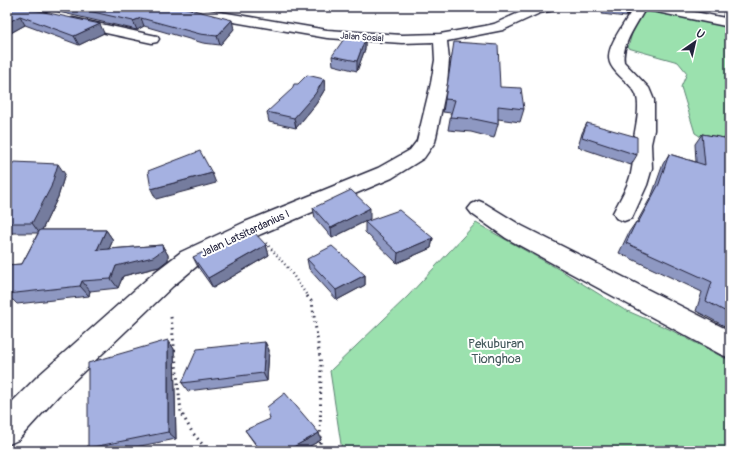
<svg xmlns="http://www.w3.org/2000/svg" width="737" height="458" font-family="Pangolin,sans-serif">
  <rect width="100%" height="100%" fill="#fff"/>
  <filter id="ink" filterUnits="userSpaceOnUse"><feTurbulence type="fractalNoise" baseFrequency=".025" numOctaves="2"/><feDisplacementMap in="SourceGraphic" scale="8" xChannelSelector="R" yChannelSelector="G"/><feConvolveMatrix kernelMatrix="1 2 1 2 8 2 1 2 1" color-interpolation-filters="sRGB"/></filter>
  <g filter="url(#ink)">
    <g fill="#9be1ae" stroke="#5e8274">
      <path d="M646,7L730,24V137L717,147L695,133L681,87L687,73L678,62L628,48L634,26Z"/>
      <path d="M476,223L562,271L623,309L669,329L730,361V451H342L330,371L408,296Z"/>
    </g>
    <g fill="none" stroke-linecap="round" stroke-linejoin="round">
      <defs>
        <g id="minor">
          <path d="M33,7H50L48,10L7,24V16Z"/>
          <path d="M164,7H191L327,30L402,35L440,34L485,26L494,24L532,7H556L554,10L540,13L503,30L447,41L449,60L447,83L435,142L424,158L392,178L261,234L197,266L173,286L58,396L18,440L7,445V407L38,376L155,272L181,252L245,222L378,168L410,150L417,141L431,83L435,60L434,42L402,43L327,38L170,11L166,10Z"/>
          <path d="M634,7H646C638,23 621,44 624,62L649,88L654,100V130L651,144L652,168L647,185L632,218L624,221L616,218L613,213C620,199 630,184 632,168C634,160 632,151 633,143C635,130 642,104 635,92C629,81 608,71 609,56C610,41 627,20 634,7Z"/>
          <path d="M646,7H670L730,19V27L652,11L648,10Z"/>
          <path d="M73,18L152,35L157,36L159,39L157,42L152,43L69,25L67,22L69,19Z"/>
          <path d="M479,201L486,204L522,226L730,331V358L720,354L506,238L472,214L468,209L472,204Z"/>
        </g>
      </defs>
      <use href="#minor" stroke="#22223b" stroke-width="3"/>
      <path stroke="#22223b" stroke-width="2.5" stroke-dasharray="1 3" stroke-linecap="butt" d="M266,243L288,268L308,297"/>
      <g stroke="#22223b" stroke-width="3" stroke-dasharray="1.5 4" stroke-linecap="butt">
        <path d="M307,296L312,302L321,365L320,451"/>
        <path d="M171,317L181,412L192,432L208,451"/>
      </g>
      <use href="#minor" fill="#fff" fill-rule="evenodd"/>
    </g>
    <g fill="#8e98c2" stroke="#22223b">
      <path d="M37,7H182L234,29L220,45L203,43L144,26L137,30Z"/>
      <path d="M604,7H632L626,17L602,14Z"/>
      <path d="M705,7H730V17L723,16L724,10Z"/>
      <path d="M7,8L104,33L79,45L25,25L7,35Z"/>
      <path d="M365,39V49L357,71L333,65L332,56Z"/>
      <path d="M324,79L325,89L316,104L296,128L269,122L267,112Z"/>
      <path d="M500,87L524,109L520,122L498,119V124L494,138L471,132L448,130L451,113L443,112L445,99Z"/>
      <path d="M587,123L637,155L631,165L578,147L582,133Z"/>
      <path d="M702,134L730,139V329L696,311L702,292L619,253L629,232L636,222H637L652,195L663,164L669,154L696,162L695,144Z"/>
      <path d="M7,172L65,174L58,197L42,230H106L113,240L109,249L162,245L168,255V260L159,267L123,276L118,288L90,291L89,296L17,304L13,300L7,301V265L22,264L38,233H7Z"/>
      <path d="M313,208L370,219L332,238L315,218Z"/>
      <path d="M365,222L433,238L431,248L397,263L365,232Z"/>
      <path d="M266,245L269,255L213,288L198,267L193,257Z"/>
      <path d="M307,259L365,275V285L337,300L309,269Z"/>
      <path d="M168,340L174,349L176,439L115,451H93L88,448Z"/>
      <path d="M265,342L269,350L267,381L188,391L182,383Z"/>
      <path d="M245,430L319,433L321,440L301,451H260Z"/>
    </g>
    <g fill="#747c9e" stroke="#22223b">
      <path d="M631,7H632L626,17L630,8Z"/>
      <path d="M20,16L25,25L7,35V23Z"/>
      <path d="M141,18L144,26L137,30L133,21Z"/>
      <path d="M232,20L234,29L220,45L217,36Z"/>
      <path d="M100,24L104,33L79,45L74,36Z"/>
      <path d="M365,39V49L357,71V61Z"/>
      <path d="M324,79L325,89L316,104L296,128L294,118Z"/>
      <path d="M58,164L65,174L58,197L40,234L32,223Z"/>
      <path d="M212,173L216,183L156,199L151,189Z"/>
      <path d="M370,208V219L332,238L331,228Z"/>
      <path d="M106,230L113,240L104,260L97,250Z"/>
      <path d="M433,238L431,248L397,263L398,253Z"/>
      <path d="M162,245L168,255V260L159,267L123,276L118,288L111,279L116,266Z"/>
      <path d="M266,245L269,255L213,288L208,278Z"/>
      <path d="M365,275V285L337,300L336,290Z"/>
      <path d="M82,281L90,291L89,296L80,286Z"/>
      <path d="M168,340L174,349L176,439L168,432Z"/>
      <path d="M265,342L269,350L267,381L263,373Z"/>
      <path d="M319,433L321,440L301,451H286Z"/>
    </g>
    <g fill="#a5b1e1" stroke="#22223b">
      <path d="M71,7H182L232,20L217,36L200,34L141,18L133,21Z"/>
      <path d="M7,8L30,9L100,24L74,36L20,16L7,23Z"/>
      <path d="M346,36L365,39L357,61L332,56Z"/>
      <path d="M454,42L498,45L500,87L521,88L524,109L498,106V124L474,119L450,117L455,100L445,99Z"/>
      <path d="M307,75L324,79L315,94L294,118L267,112L292,89L294,84H298Z"/>
      <path d="M587,123L637,137V155L582,137Z"/>
      <path d="M702,134L730,139V314L706,301L712,282L626,243L636,222L638,223L659,184L669,154L705,165Z"/>
      <path d="M200,151L212,173L151,189L148,171Z"/>
      <path d="M14,162L58,164L51,187L32,223H7V172Z"/>
      <path d="M351,190L370,208L331,228L313,208Z"/>
      <path d="M399,210L433,238L398,253L365,222Z"/>
      <path d="M251,229L266,245L208,278L193,257Z"/>
      <path d="M40,230H106L97,250L162,245L163,250L153,257L116,266L111,279L82,281L80,286L7,294L9,289H7V265L22,264Z"/>
      <path d="M332,246L365,275L336,290L307,259Z"/>
      <path d="M168,340V432L88,448V363Z"/>
      <path d="M265,342L263,373L182,383L197,349Z"/>
      <path d="M285,393L319,433L286,451H261L245,430L270,419L267,407Z"/>
    </g>
  </g>
  <g text-anchor="middle" stroke-width="4" stroke-linejoin="round" paint-order="stroke">
    <g font-size="9" fill="#22223b" stroke="#fff">
      <text transform="translate(362 37) rotate(4)" y="3">Jalan Sosial</text>
    </g>
    <g font-size="11" fill="#22223b" stroke="#fff">
      <text transform="translate(245 233) rotate(-25)" y="4">Jalan Latsitardanius I</text>
    </g>
    <g font-size="13" fill="#465b5e" stroke="#fff">
      <text x="496" y="348">Pekuburan<tspan x="496" dy="15">Tionghoa</tspan></text>
    </g>
  </g>
  <rect width="737" height="458" fill="none" stroke="#fff" stroke-width="24"/>
  <rect x="12" y="12" width="713" height="434" fill="none" stroke="#22223b" stroke-width="1.5" filter="url(#ink)"/>
  <g transform="translate(695 42) rotate(34)" stroke="#ffffff" stroke-width="3" paint-order="stroke">
  <path d="M0-3L7 15L0 10L-7 15Z" fill="#22223b"/>
  <text y="-6" font-size="11" font-weight="bold" text-anchor="middle" fill="#22223b">U</text>
  </g>
</svg>
